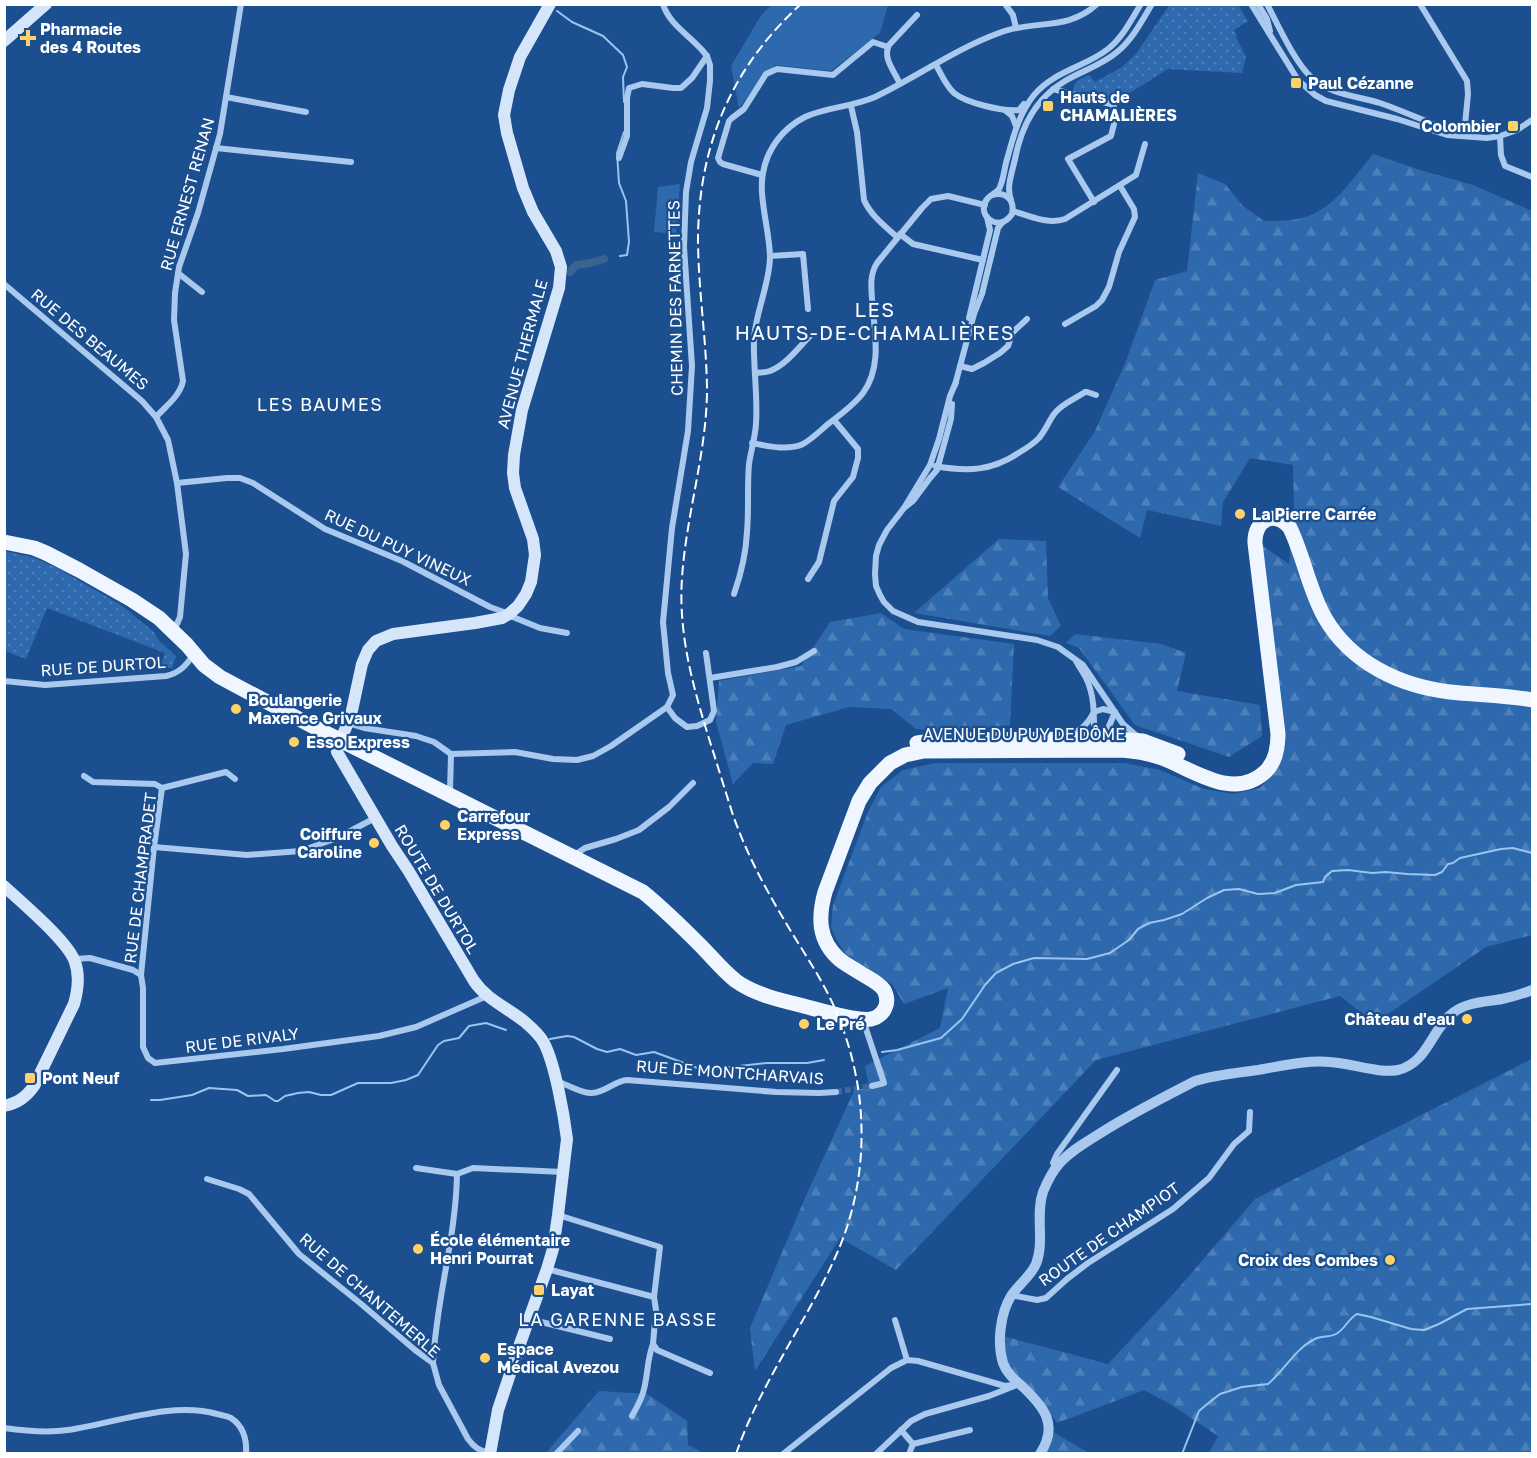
<svg xmlns="http://www.w3.org/2000/svg" width="1537" height="1458" font-family="'Golos Text',sans-serif">
  <defs>
    <pattern id="forest-firs" width="22" height="20" patternUnits="userSpaceOnUse" patternTransform="scale(1.5)"><rect width="22" height="20" fill="#2e69ad"/><path d="M5 1l3.5 6h-7zM16 11l3.5 6h-7z" fill="#4d80b9"/></pattern>
    <pattern id="garden-dots" width="8" height="8" patternUnits="userSpaceOnUse" patternTransform="scale(1.5)"><rect width="8" height="8" fill="#2e69ad"/><path d="M2 2h.1M6 6h.1" fill="none" stroke="#4d80b9" stroke-width="1.8" stroke-linecap="round"/></pattern>
  </defs>
  <rect width="100%" height="100%" fill="#1b4f8f"/>
  <g fill="#2e69ad">
    <path d="M771,5H888L880,33L831,71L775,65L739,108L731,66L760,17Z"/>
    <path d="M680,184L676,234L654,232L658,187Z"/>
  </g>
  <g fill="url(#forest-firs)">
    <path d="M1373,154L1420,170L1473,185L1532,211V935L1486,947L1375,1023L1340,996L1096,1060L896,1270L840,1238L755,1371L750,1328L805,1198L854,1091L869,1087L865,1066L940,1028L948,988L904,1004L892,984L844,953L831,928L833,905L868,812L881,787L903,770L935,763H1125L1160,770L1204,789L1233,794L1260,788L1278,768L1286,744L1260,544L1289,564L1294,511L1293,465L1250,458L1223,502L1221,526L1147,510L1140,538L1058,487L1095,431L1126,361L1155,280L1187,271L1198,173L1225,184L1243,206L1264,221C1274,221 1286,221 1297,219C1332,213 1352,179 1373,154Z"/>
    <path d="M999,539L1046,541L1048,598L1061,626L1050,636L914,613Z"/>
    <path d="M881,613L904,629L1014,644L1010,725L949,732L916,729L891,709L849,707L786,725L773,764L753,763L733,784L716,722L719,681L801,666L830,622Z"/>
    <path d="M1075,634L1162,644L1186,653L1177,691L1260,705L1262,736L1229,757L1135,725L1079,648L1066,643Z"/>
    <path d="M1532,1059V1453H1209L1218,1436L1170,1404L1144,1390L1057,1423L1040,1399L1006,1367L1003,1336L1108,1364L1177,1290L1255,1199Z"/>
    <path d="M599,1391L647,1394L687,1421L688,1445L703,1453L545,1454Z"/>
    <path d="M1053,1432L1089,1453L1043,1454Z"/>
  </g>
  <g fill="url(#garden-dots)">
    <path d="M1166,5H1238L1248,21L1234,30L1237,36L1236,37L1246,57L1242,73L1168,69L1117,101L1076,93L1073,89C1075,80 1082,78 1089,75L1095,82L1122,67L1136,54L1168,7Z"/>
    <path d="M5,551L35,558L59,569L121,605L154,632L159,641L176,656L172,668H160L165,653L47,608L26,659L5,651Z"/>
  </g>
  <g fill="none" stroke-linecap="round" stroke-linejoin="round">
    <g stroke="#9cc4f0" stroke-width="2">
      <path d="M557,11L572,22L603,36L623,55L627,67L623,77L624,102"/>
      <path d="M620,256L627,255L629,242L626,201L619,183L617,153L624,132"/>
      <path d="M550,1039L567,1036L574,1037L597,1049L607,1052L620,1049L636,1055L654,1052L703,1070L767,1063H807L824,1060"/>
      <path d="M882,1052L897,1050L941,1038L962,1019L985,985L996,973L1013,964L1034,958L1087,959L1110,953L1129,940L1138,929L1149,923L1164,920L1182,914L1207,898L1224,890L1239,889L1258,894L1275,893L1296,885L1323,882L1325,877L1332,871L1348,870L1372,873L1386,872L1407,874L1435,875L1442,872L1448,864L1453,863L1460,858L1501,849L1513,848L1532,853"/>
      <path d="M151,1100H160L192,1095L209,1088L237,1090L248,1096L266,1095L275,1101H278L285,1096L298,1093L309,1092L321,1095H331L358,1083H391L406,1080L418,1075L438,1045L444,1041L459,1038L469,1026L486,1023L506,1030"/>
      <path d="M1182,1454L1199,1411L1206,1405L1220,1394L1242,1387L1268,1384C1285,1370 1296,1347 1317,1338C1323,1336 1331,1337 1336,1334C1345,1329 1348,1319 1357,1314L1371,1317L1411,1329L1424,1330L1439,1324L1467,1309L1532,1304"/>
    </g>
    <path stroke="#3c6290" stroke-width="8" d="M570,272L576,265L591,263L604,259"/>
    <path stroke="#3d69a0" stroke-width="6" stroke-dasharray="6 3" stroke-linecap="butt" d="M836,1092L872,1086"/>
    <g stroke="#a9c9ee" stroke-width="6">
      <path d="M1005,4L1013,15L1016,28"/>
      <path d="M1251,4L1298,80L1315,95L1326,101L1397,119L1447,135L1487,138L1500,136L1517,130L1532,120"/>
      <path d="M1258,4L1267,19L1270,31"/>
      <path d="M1267,4C1278,25 1295,63 1312,78C1331,95 1358,96 1380,103C1406,112 1431,124 1457,133"/>
      <path d="M1420,4L1467,81L1468,94L1464,135"/>
      <path d="M936,65C941,74 946,86 954,93C966,103 1004,112 1019,110L1024,104"/>
      <path d="M900,84C895,72 882,58 889,45L917,15"/>
      <path d="M1053,89L1114,105"/>
      <path d="M226,97L306,112"/>
      <path d="M851,106L857,132L864,200C871,216 885,226 897,237"/>
      <path d="M1006,111L1012,116L1016,126"/>
      <path d="M1500,136L1501,155L1505,166L1532,177"/>
      <path d="M216,148L351,162"/>
      <path d="M619,158L627,136V98L629,88L642,84L673,88H681L692,78L707,56"/>
      <path d="M762,175L723,164L720,162L718,158L729,121L732,118L744,109L766,74L777,69L833,75L873,42L888,47"/>
      <path d="M992,195C1006,191 1015,200 1012,214C998,235 974,213 988,198C991,195 996,193 999,189C1003,182 1004,171 1006,163C1013,138 1018,115 1034,95C1054,71 1085,67 1108,49C1123,37 1131,20 1141,4"/>
      <path d="M1011,200C1006,187 1012,173 1015,159C1021,128 1036,98 1065,81C1082,71 1102,65 1117,52C1132,40 1142,21 1152,4"/>
      <path d="M1094,202L1068,159L1111,136L1114,124"/>
      <path d="M1013,211C1029,216 1049,225 1065,219L1136,175L1145,144"/>
      <path d="M900,234L913,244L983,260"/>
      <path d="M770,256L803,254L808,309"/>
      <path d="M178,273L202,292"/>
      <path d="M4,284L142,401L156,417L168,440L177,483L186,554L180,617L177,624L169,627"/>
      <path d="M969,318L990,230L987,217"/>
      <path d="M1065,324L1096,306L1102,300L1109,287L1119,252L1135,217L1134,209L1120,186"/>
      <path d="M960,366L972,369L984,363L1000,353L1008,346L1012,333L1027,319"/>
      <path d="M755,373C760,372 765,373 770,371C786,365 799,347 811,335"/>
      <path d="M956,382L950,396L939,439L930,465L904,508L887,530L879,545L876,556L875,574L876,586L880,595L884,602L893,611L918,622L1037,640L1058,647L1083,665L1123,724L1137,736"/>
      <path d="M955,385L974,314L982,294L998,228L1002,223"/>
      <path d="M156,417C166,406 180,396 183,381L174,320L175,293L179,267L198,213L220,134L241,4"/>
      <path d="M752,443C767,446 788,451 803,444C812,439 820,431 828,424C840,415 854,405 863,393C883,366 874,330 872,299C871,286 870,274 877,263L922,208L931,199L948,196L985,205"/>
      <path d="M935,466C968,472 992,471 1020,452C1027,448 1034,443 1039,438C1045,431 1049,421 1054,414C1061,404 1075,399 1085,392H1087L1096,395"/>
      <path d="M177,483L227,478H240L253,483L325,529L402,561L490,607L509,614"/>
      <path d="M904,508L913,501L930,478L937,470L951,419L952,404"/>
      <path d="M808,579L819,562L834,501L853,477L858,458V449L834,420"/>
      <path d="M734,594C741,574 746,554 747,532C749,510 747,487 749,464C751,451 755,438 756,424C758,396 753,367 754,338C756,311 769,286 770,258C770,232 758,196 763,173C767,149 783,128 805,117C827,107 852,107 875,97C917,77 955,49 999,33C1034,19 1067,32 1097,4"/>
      <path d="M508,615L540,628L567,633"/>
      <path d="M1076,661C1079,667 1083,672 1086,678C1095,696 1094,717 1094,736L1096,739"/>
      <path d="M710,678L777,667L796,662L814,651"/>
      <path d="M4,681L45,685L166,676C179,673 186,666 193,655"/>
      <path d="M667,707L675,718L687,727L697,726L710,720L714,711L706,653"/>
      <path d="M348,723L364,728L416,736L434,742L451,754L515,752L553,759L577,760L593,756L611,746L667,707L673,695L668,673L663,622L672,528L688,431L692,366L684,247L686,192L691,162L707,108L710,81V65L707,56L702,50C690,36 668,23 663,4"/>
      <path d="M1071,734C1083,730 1089,722 1094,712L1103,709L1115,712L1104,738"/>
      <path d="M84,776L93,782L155,784L162,788"/>
      <path d="M162,788L226,772L235,779"/>
      <path d="M450,792L451,754"/>
      <path d="M154,847L247,855L301,851L337,838L375,818"/>
      <path d="M573,856L585,848L616,839L639,830L669,807L693,783"/>
      <path d="M74,959L90,958L133,970L141,975L143,988V1047L148,1058L155,1063L283,1049L379,1036L416,1027L487,996"/>
      <path d="M141,975L154,847L162,788"/>
      <path d="M863,1020L884,1083L872,1086"/>
      <path d="M557,1082C568,1084 578,1092 590,1093C603,1094 614,1081 627,1080L776,1092L819,1093L836,1092"/>
      <path d="M1056,1167L1053,1163L1057,1154L1117,1070"/>
      <path d="M416,1168L457,1174L473,1168L563,1172"/>
      <path d="M207,1179L239,1189L249,1194L299,1254L360,1303L415,1350L433,1363L439,1385L468,1439C474,1447 479,1451 490,1453"/>
      <path d="M558,1215L660,1247L654,1297"/>
      <path d="M547,1269L654,1297L656,1310L653,1344L657,1350L710,1373"/>
      <path d="M1011,1295L1037,1300L1046,1298L1067,1279L1088,1263L1173,1209L1209,1178L1234,1144L1249,1131L1250,1112"/>
      <path d="M529,1319L610,1339"/>
      <path d="M895,1320L907,1360"/>
      <path d="M433,1363C436,1300 456,1238 457,1174"/>
      <path d="M632,1416C637,1407 642,1399 644,1389C648,1374 647,1359 653,1344"/>
      <path d="M4,1428C25,1431 48,1433 68,1430C115,1423 172,1401 217,1414C221,1415 227,1416 231,1418C243,1426 247,1440 246,1454"/>
      <path d="M901,1430L913,1444L909,1454"/>
      <path d="M913,1444L970,1430"/>
      <path d="M556,1454L578,1431"/>
      <path d="M783,1454L891,1368L907,1360L918,1361L1005,1386L1019,1384L989,1396L925,1414L911,1421L876,1454"/>
    </g>
    <path stroke="#a9c9ee" stroke-width="10" d="M1040,1454C1059,1425 1044,1407 1023,1387C1015,1380 1007,1374 1003,1363C997,1343 1000,1314 1011,1296C1018,1285 1030,1277 1036,1264C1045,1241 1035,1215 1043,1192C1047,1182 1052,1172 1059,1164C1070,1151 1085,1143 1099,1134C1130,1114 1162,1098 1195,1081C1215,1075 1237,1073 1258,1070C1282,1066 1306,1060 1330,1062C1350,1063 1380,1074 1398,1070C1428,1063 1431,1029 1454,1012C1467,1002 1486,1002 1502,999C1512,997 1522,994 1532,990"/>
    <g stroke="#d6e6fa" stroke-width="12">
      <path d="M4,41L46,4"/>
      <path d="M4,886C22,903 68,941 75,962C80,976 78,990 74,1004L34,1086C26,1097 18,1103 4,1106"/>
      <path d="M490,1454L498,1410L521,1341L547,1269L553,1249L558,1215L567,1139C564,1115 555,1064 544,1043C540,1035 532,1028 525,1022C508,1008 487,1000 474,981L408,870L392,846L337,752L338,747L351,715L362,664L368,650L376,641L393,634L475,623L502,618L509,614L518,606L526,594L531,582L535,555L533,539L515,488L513,473L514,455L522,410L559,288L561,267L556,251L533,212L523,188L507,133L504,115L509,90L520,57L550,4"/>
    </g>
    <g stroke="#f0f6ff" stroke-width="15">
      <path d="M4,542L34,548L46,553L79,570L132,600L159,618L187,645L204,665L220,677L314,727L643,892C664,909 682,927 700,945C712,957 723,971 736,981C754,994 779,1000 800,1005C816,1009 857,1022 871,1019C877,1018 883,1013 885,1008C888,1002 887,996 884,990C879,983 870,979 862,974C855,969 846,965 839,959C818,940 818,917 825,892L859,801L870,783L890,763L905,755L924,751L1121,750C1135,751 1148,753 1162,758C1194,770 1233,801 1265,772C1276,762 1278,748 1278,734L1255,543C1254,520 1275,509 1290,528C1304,557 1309,590 1325,618C1351,663 1400,686 1450,692C1478,695 1505,695 1532,700"/>
      <path d="M917,743L939,740L1117,739L1143,741L1178,754"/>
    </g>
    <path stroke="#fff" stroke-width="2" stroke-dasharray="10 4.5" stroke-linecap="butt" d="M736,1454C760,1384 804,1326 834,1260C855,1215 864,1165 861,1116C859,1080 850,1044 836,1011C823,980 803,952 786,923C765,888 745,851 732,812C725,790 718,767 711,745C694,690 678,636 682,578C686,516 706,455 707,393C707,342 698,290 698,238C699,145 731,68 801,4"/>
  </g>
  <g fill="#ffd166" stroke="#1b4f8f" stroke-width="2">
    <path d="M25 29h6v6h6v6h-6v6h-6v-6h-6v-6h6z"/>
    <rect x="1290" y="77" width="12" height="12" rx="3"/>
    <rect x="1042" y="100" width="12" height="12" rx="3"/>
    <rect x="1507" y="120" width="12" height="12" rx="3"/>
    <circle cx="1240" cy="514" r="6"/>
    <circle cx="236" cy="709" r="6"/>
    <circle cx="294" cy="742" r="6"/>
    <circle cx="445" cy="825" r="6"/>
    <circle cx="374" cy="843" r="6"/>
    <circle cx="1467" cy="1019" r="6"/>
    <circle cx="804" cy="1024" r="6"/>
    <rect x="24" y="1072" width="12" height="12" rx="3"/>
    <circle cx="418" cy="1249" r="6"/>
    <circle cx="1390" cy="1260" r="6"/>
    <rect x="533" y="1284" width="12" height="12" rx="3"/>
    <circle cx="485" cy="1358" r="6"/>
  </g>
  <g text-anchor="middle" stroke-width="4.5" stroke-linejoin="round" paint-order="stroke">
    <g font-size="16" font-weight="bold" fill="#fff" stroke="#1b4f8f" text-anchor="start">
      <text x="40" y="35">Pharmacie<tspan x="40" dy="18">des 4 Routes</tspan></text>
      <text x="1308" y="89">Paul Cézanne</text>
      <text x="1060" y="103">Hauts de<tspan x="1060" dy="18">CHAMALIÈRES</tspan></text>
      <text x="1501" y="132" text-anchor="end">Colombier</text>
      <text x="1252" y="520">La Pierre Carrée</text>
      <text x="248" y="706">Boulangerie<tspan x="248" dy="18">Maxence Grivaux</tspan></text>
      <text x="306" y="748">Esso Express</text>
      <text x="457" y="822">Carrefour<tspan x="457" dy="18">Express</tspan></text>
      <text x="362" y="840" text-anchor="end">Coiffure<tspan x="362" dy="18">Caroline</tspan></text>
      <text x="1455" y="1025" text-anchor="end">Château d'eau</text>
      <text x="816" y="1030">Le Pré</text>
      <text x="42" y="1084">Pont Neuf</text>
      <text x="430" y="1246">École élémentaire<tspan x="430" dy="18">Henri Pourrat</tspan></text>
      <text x="1378" y="1266" text-anchor="end">Croix des Combes</text>
      <text x="551" y="1296">Layat</text>
      <text x="497" y="1355">Espace<tspan x="497" dy="18">Médical Avezou</tspan></text>
    </g>
    <g font-size="16" fill="#fff" stroke="#1b4f8f">
      <text transform="translate(187 194) rotate(-74)" y="6">RUE ERNEST RENAN</text>
      <text transform="translate(675 298) rotate(-91)" y="6">CHEMIN DES FARNETTES</text>
      <text transform="translate(90 339) rotate(40)" y="6">RUE DES BEAUMES</text>
      <text transform="translate(522 354) rotate(-75)" y="6">AVENUE THERMALE</text>
      <text transform="translate(398 547) rotate(25)" y="6">RUE DU PUY VINEUX</text>
      <text transform="translate(103 666) rotate(-4)" y="6">RUE DE DURTOL</text>
      <text x="1024" y="740">AVENUE DU PUY DE DÔME</text>
      <text transform="translate(140 878) rotate(-83)" y="6">RUE DE CHAMPRADET</text>
      <text transform="translate(437 889) rotate(59)" y="6">ROUTE DE DURTOL</text>
      <text transform="translate(242 1040) rotate(-7)" y="6">RUE DE RIVALY</text>
      <text transform="translate(730 1072) rotate(4)" y="6">RUE DE MONTCHARVAIS</text>
      <text transform="translate(1109 1234) rotate(-35)" y="6">ROUTE DE CHAMPIOT</text>
      <text transform="translate(370 1295) rotate(41)" y="6">RUE DE CHANTEMERLE</text>
    </g>
    <g font-size="18" letter-spacing="1.5" fill="#fff" stroke="#1b4f8f">
      <text x="320" y="411">LES BAUMES</text>
      <text x="618" y="1326">LA GARENNE BASSE</text>
    </g>
    <g font-size="20" letter-spacing="1.5" fill="#fff" stroke="#1b4f8f">
      <text x="875" y="317">LES<tspan x="875" dy="23">HAUTS-DE-CHAMALIÈRES</tspan></text>
    </g>
  </g>
  <rect width="1537" height="1458" fill="none" stroke="#ffffff" stroke-width="12"/>
</svg>
